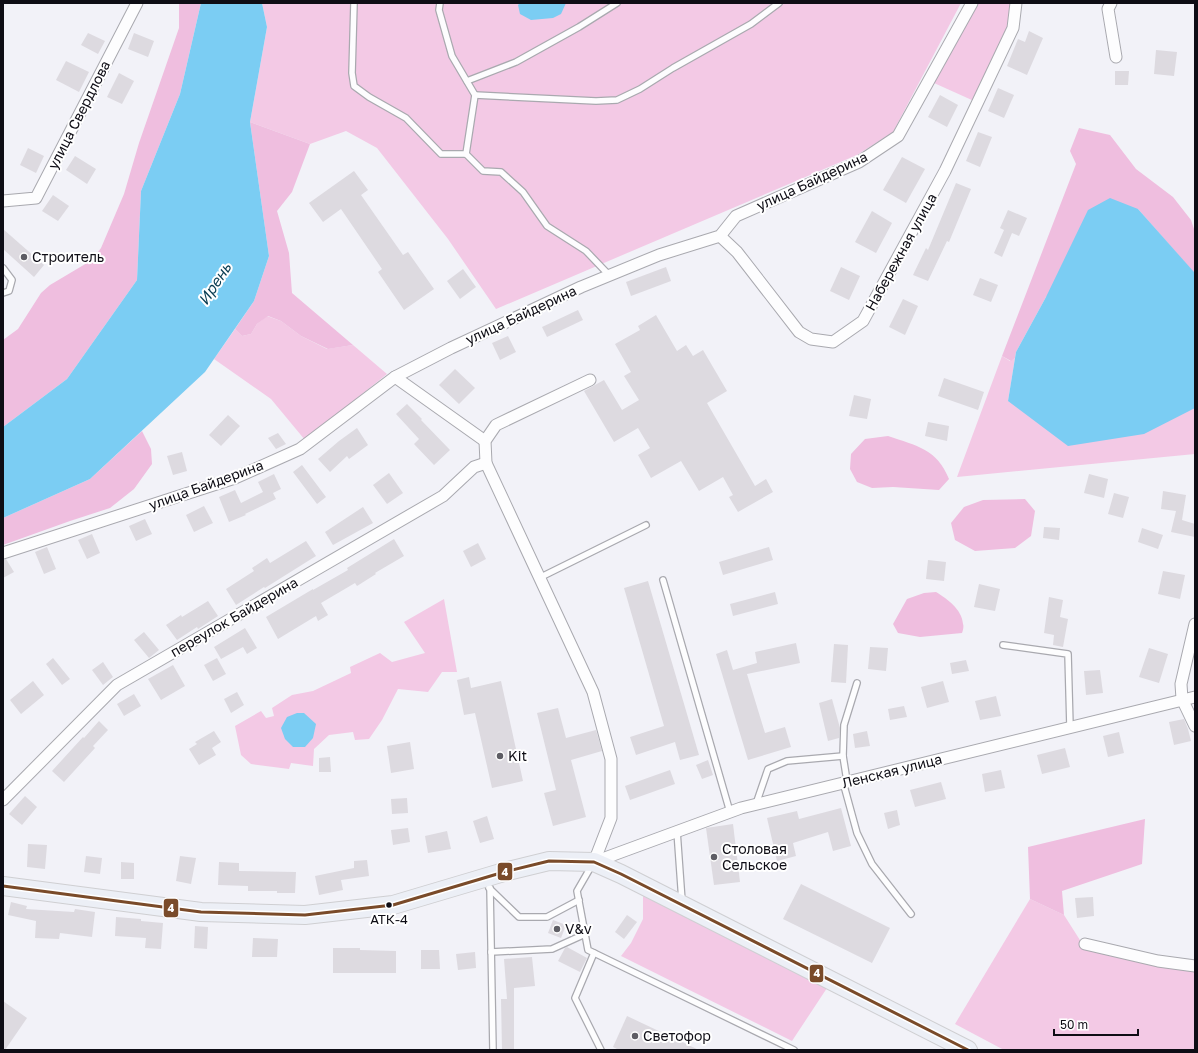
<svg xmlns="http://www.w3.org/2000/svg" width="1198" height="1053" font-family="'Golos Text',sans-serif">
  <rect width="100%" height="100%" fill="#f2f2f8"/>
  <g fill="#f3c9e5">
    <path d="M262,3H961L893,132L857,155L496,309L448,239L377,148L346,131L310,144L250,122L267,27Z"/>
    <path d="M976,3H1010V4L1009,27L974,101L934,83Z"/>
    <path d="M267,316L281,321L301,336L327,349L353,345L387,374L305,440L271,399L214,359L235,329L242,336L251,334L257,324Z"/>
    <path d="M1002,356L1010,361L1015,358L1008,401L1195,408V454L957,477Z"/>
    <path d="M444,599L457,672H442L428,692L398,689L382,720L369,739L355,740L353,732L329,735L314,749L313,766L291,763L289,769L251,764L241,755L235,726L261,711L266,718L274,716L272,708L292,695L313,691L351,673L350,667L380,653L392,662L425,653L404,622Z"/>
    <path d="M643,896L818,981L827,988L792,1041L621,956L631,943L643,919Z"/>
    <path d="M1030,899L1064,915L1085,948L1195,971V1050H1004L955,1024Z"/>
  </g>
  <g fill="#efbedf">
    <path d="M179,3H201L180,94L141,191L137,280L67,379L3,427V340L18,329L41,293L50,285L87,263L95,256L101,248L124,194L139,143L179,28Z"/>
    <path d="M250,122L310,144L292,192L277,211L289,253L292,293L353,345L328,349L301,336L281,321L268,316L257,324L251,334L242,336L235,329L254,301L269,256Z"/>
    <path d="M1079,128L1110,135L1136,169L1173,197L1191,220L1195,232V274L1138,209L1046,297L1016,352L1015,358L1011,361L1002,356L1076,164L1070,151Z"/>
    <path d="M142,431L151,449L152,464L134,489L110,508L70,521L3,545V518L90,479Z"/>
    <path d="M888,436C917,446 937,449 949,479L939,490L893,487L872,488L857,482L850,469L851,454L865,439Z"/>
    <path d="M1025,499L1035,511L1031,536L1015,548L975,551L955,540L951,523L964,507L983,500Z"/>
    <path d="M936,592C947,599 962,609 963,624C964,626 963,631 962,633L920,637L898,633L893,624L907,599L924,593Z"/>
    <path d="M1145,819L1142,864L1062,891L1064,915L1030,899L1028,847Z"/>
  </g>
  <g fill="#7bcdf3">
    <path d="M201,3H262L267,27L250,122L269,256L254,301L205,372L90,479L3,518V427L67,379L137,280L141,191L180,94Z"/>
    <path d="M520,3H566L561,14L553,18L531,20L520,14L518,5Z"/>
    <path d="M1110,198L1138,209L1194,272L1195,274V408L1144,434L1068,446L1008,401L1016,352L1046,297L1088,210Z"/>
    <path d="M297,713H304L316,724L313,738L305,747H293L285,739L281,728L287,717Z"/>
  </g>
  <g fill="#dddae0">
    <path d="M1029,31L1043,38L1027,75L1007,66L1018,39L1025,42Z"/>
    <path d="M88,33L105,41L98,54L81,45Z"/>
    <path d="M134,33L154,41L148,57L128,49Z"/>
    <path d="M1156,50L1177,52L1174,76L1154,74Z"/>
    <path d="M66,61L89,72L79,92L56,80Z"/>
    <path d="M1115,71H1129L1128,85H1115Z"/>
    <path d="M119,73L134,81L122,104L107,97Z"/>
    <path d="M998,88L1014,95L1004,118L988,111Z"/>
    <path d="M940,95L958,105L947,127L928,117Z"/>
    <path d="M978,132L992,137L980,167L966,161Z"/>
    <path d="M28,148L44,156L36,173L20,165Z"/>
    <path d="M75,156L96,169L87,184L66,170Z"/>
    <path d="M902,157L925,169L906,203L883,190Z"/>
    <path d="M354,171L368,190L361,195L403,255L408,252L434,289L404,310L378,272L382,269L341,209L323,222L309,203Z"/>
    <path d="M956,183L971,189L949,242L947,241L928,281L913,275L926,248L928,250Z"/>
    <path d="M53,195L69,206L58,221L42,211Z"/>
    <path d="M1008,210L1027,218L1019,236L1012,233L1002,257L994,253L1004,230L1000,228Z"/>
    <path d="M872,211L892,223L876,253L855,242Z"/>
    <path d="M3,229L44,265L34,277L3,249Z"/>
    <path d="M666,267L671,281L631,296L626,282Z"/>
    <path d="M841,267L860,276L849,300L830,291Z"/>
    <path d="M463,269L476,287L460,299L447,281Z"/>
    <path d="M980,278L998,285L991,302L973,295Z"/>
    <path d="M903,299L918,306L905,335L889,327Z"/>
    <path d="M578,310L583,320L547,337L542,327Z"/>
    <path d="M656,315L677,351L686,345L693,356L703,350L727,391L707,403L755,486L766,479L773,492L738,512L729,497L733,495L723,477L699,491L681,461L651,478L638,455L650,448L638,428L614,442L584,391L604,380L622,410L639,400L624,376L631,372L615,344L640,330L638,326Z"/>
    <path d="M508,336L516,352L500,360L492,343Z"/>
    <path d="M455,369L475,388L459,404L439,385Z"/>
    <path d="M944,378L984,392L978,410L938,396Z"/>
    <path d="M854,395L871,399L867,419L849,416Z"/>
    <path d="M407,404L422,419L421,420L450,450L434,465L414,444L419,439L396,414Z"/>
    <path d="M228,415L240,426L221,446L209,435Z"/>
    <path d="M928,422L949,426L947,441L925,436Z"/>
    <path d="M357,428L368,445L349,459L347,456L330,472L318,459L339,441Z"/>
    <path d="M278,433L286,444L276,449L268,438Z"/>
    <path d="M182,452L187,471L173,475L167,456Z"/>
    <path d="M302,465L326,497L317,504L293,472Z"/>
    <path d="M389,473L403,493L387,504L373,485Z"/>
    <path d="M274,474L281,489L273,493L276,499L245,514L246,515L229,522L219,497L235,490L241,503L263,492L258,482Z"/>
    <path d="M1089,474L1108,479L1104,498L1084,493Z"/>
    <path d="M1163,491L1186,495L1182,520L1195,524V537L1171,532L1176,511L1161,509Z"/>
    <path d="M1114,493L1129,497L1123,518L1108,514Z"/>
    <path d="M204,506L213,523L194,532L186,515Z"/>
    <path d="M363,507L373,523L333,545L325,532Z"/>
    <path d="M145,519L152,534L136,541L129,526Z"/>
    <path d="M1044,527L1060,528L1059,540L1043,538Z"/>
    <path d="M1142,528L1163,535L1158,549L1138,542Z"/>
    <path d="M92,534L100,553L87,559L78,540Z"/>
    <path d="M394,539L404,556L375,573L376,574L357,586L355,583L321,603L328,615L318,621L316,616L278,639L266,617L313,589V590L348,570L347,568Z"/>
    <path d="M306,541L316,556L265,588L264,587L236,605L226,589L254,571L252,568L267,558L270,563Z"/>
    <path d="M478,543L486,559L471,567L463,551Z"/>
    <path d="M47,547L56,569L44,574L35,552Z"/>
    <path d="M769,547L773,560L723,575L719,562Z"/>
    <path d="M6,559L14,572L3,578V560Z"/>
    <path d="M928,560L946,562L944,581L926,579Z"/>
    <path d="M1163,571L1185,575L1180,599L1158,594Z"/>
    <path d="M648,581L699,755L680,760L675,742L636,755L630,737L664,726L624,588Z"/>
    <path d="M979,584L1000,589L995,611L974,607Z"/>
    <path d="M775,592L778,604L733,616L730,604Z"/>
    <path d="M1049,597L1063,600L1060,617L1068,619L1063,647L1053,645L1054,635L1044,633Z"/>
    <path d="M208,601L218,616L198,629L197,627L177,640L166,625L181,615L182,617Z"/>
    <path d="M245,628L257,648L247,654L243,647L221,659L214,647Z"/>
    <path d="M144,632L159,650L149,658L134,640Z"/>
    <path d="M796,643L800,663L747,674L765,733L785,727L791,747L748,760L716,654L727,650L733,670L757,663L755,652Z"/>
    <path d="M834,644L848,645L846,683L831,682Z"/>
    <path d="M870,647L888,648L886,671L868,669Z"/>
    <path d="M1149,648L1168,654L1159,683L1139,677Z"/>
    <path d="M53,658L70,679L62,685L46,664Z"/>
    <path d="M217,658L226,674L213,681L204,665Z"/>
    <path d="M966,660L969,671L952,674L950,663Z"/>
    <path d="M103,662L113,677L103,685L92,670Z"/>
    <path d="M173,665L185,686L161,700L148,679Z"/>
    <path d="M1100,670L1103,693L1086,695L1084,671Z"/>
    <path d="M469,677L471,688L501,681L523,781L492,788L475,713L464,715L457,680Z"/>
    <path d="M33,681L44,695L21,714L10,700Z"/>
    <path d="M943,681L949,702L927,708L921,687Z"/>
    <path d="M237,692L244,705L231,713L224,699Z"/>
    <path d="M134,694L141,706L124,716L117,704Z"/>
    <path d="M996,696L1001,716L980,720L975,701Z"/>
    <path d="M832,699L840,728L839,738L828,741L819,703Z"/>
    <path d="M904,706L907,717L890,720L888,709Z"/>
    <path d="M558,708L566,738L596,730L602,751L571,760L586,817L553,826L544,793L556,790L537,713Z"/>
    <path d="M1184,719L1188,729L1191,741L1174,745L1169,722Z"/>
    <path d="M99,721L108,730L93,746L95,748L64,782L52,771L83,737L84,738Z"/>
    <path d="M214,731L221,742L212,748L216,755L199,765L189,749L197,744L195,742Z"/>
    <path d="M867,731L870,746L855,748L853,734Z"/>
    <path d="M1119,732L1124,753L1108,757L1103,736Z"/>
    <path d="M410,742L414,769L391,773L387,746Z"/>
    <path d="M1065,748L1070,767L1042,774L1037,755Z"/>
    <path d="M330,757L331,772H319V758Z"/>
    <path d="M708,760L713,775L702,779L696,765Z"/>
    <path d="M670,770L675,784L630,800L625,786Z"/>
    <path d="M1001,770L1005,788L985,792L982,774Z"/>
    <path d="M941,782L946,799L915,807L910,790Z"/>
    <path d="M25,796L37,807L22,825L9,814Z"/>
    <path d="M407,798L408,813L392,814L391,799Z"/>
    <path d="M841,808L851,846L833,851L828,832L793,843L796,856L777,861L767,818L797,811L799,819Z"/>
    <path d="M897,810L900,825L888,829L884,813Z"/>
    <path d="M487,816L494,839L480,843L473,821Z"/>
    <path d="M733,824L740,882L714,885L706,828Z"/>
    <path d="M408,828L410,842L393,845L391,830Z"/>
    <path d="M447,831L451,849L428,853L425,836Z"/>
    <path d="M28,844L47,845L45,869L27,867Z"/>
    <path d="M86,856L102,858L100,874L84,872Z"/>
    <path d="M180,856L196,858L191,884L176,881Z"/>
    <path d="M367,860L369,876L341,880L343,890L319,895L315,876L354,868V861Z"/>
    <path d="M121,862L134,863V879H121Z"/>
    <path d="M219,862L239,863V871L296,872L295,893H277V891H248V886L218,885Z"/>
    <path d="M801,884L890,928L872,963L783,919Z"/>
    <path d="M1093,897L1094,916L1077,918L1075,898Z"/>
    <path d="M11,902L27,906L26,909L74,912L75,909L95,912L92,937L60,933L59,939L35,938L36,921L8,915Z"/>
    <path d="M627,915L637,922L624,939L615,932Z"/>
    <path d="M116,917L141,919V921L163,923L161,949L145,948L146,938L115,936Z"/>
    <path d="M553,920L566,925L561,938L548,933Z"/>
    <path d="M195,926L208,927L207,949L194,948Z"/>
    <path d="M253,938L278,939L277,957H252Z"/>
    <path d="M567,947L587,958L580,972L558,961L565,948Z"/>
    <path d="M333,948H360V950L396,951V973H333Z"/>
    <path d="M421,950H439L440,969H421Z"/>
    <path d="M475,952L476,968L458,970L456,954Z"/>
    <path d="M532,957L535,986L514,988V1050H502L501,999H507L504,959Z"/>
    <path d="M3,1001L27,1018L5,1050H3Z"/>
    <path d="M627,1016L699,1050H619L613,1047Z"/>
  </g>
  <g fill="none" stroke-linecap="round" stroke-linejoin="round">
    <defs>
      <g id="lane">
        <path d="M354,3L352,73L354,86L369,97L406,118L441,154H466"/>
        <path d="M440,3L439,10L452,56L475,95L466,154L483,171L501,172L523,192L547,226L586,251L609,275"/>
        <path d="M467,81L516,62L579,27L617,3"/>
        <path d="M475,95L596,101L617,100L640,89L673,68L751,24L779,3"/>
        <path d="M3,268L12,280L9,291L3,293"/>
        <path d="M539,578L646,525"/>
        <path d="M663,580L730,812"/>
        <path d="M1003,645L1068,654L1070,727"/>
        <path d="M847,781L843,756L844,725L857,683"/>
        <path d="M843,782L857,833L872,864L911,914"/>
        <path d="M756,804L768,769L787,761L843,756"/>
        <path d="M677,831L682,901"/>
        <path d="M592,865L577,891L588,950L794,1050"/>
        <path d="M489,888L519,917H547L579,900"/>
        <path d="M490,888L493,1050"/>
        <path d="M491,952L552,949L585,934"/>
        <path d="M594,953L575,998L601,1050"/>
      </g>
      <g id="street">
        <path d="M1111,3L1108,9L1116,57"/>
        <path d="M3,201L36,198L137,3"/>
        <path d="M720,236L737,252L799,332L811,339L833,342L863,321L945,171L1013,28L1016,3"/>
        <path d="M395,377L485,441"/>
        <path d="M590,380L496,425L485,441L486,463L593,692L611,759V818L594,862"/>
        <path d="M3,553L235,478L300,449L395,377L451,348L581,287L659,255L720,236L736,216L859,162L898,136L972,3"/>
        <path d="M1195,624L1181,684L1182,699L1195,726"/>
        <path d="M3,800L117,685L443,496L474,467L486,463"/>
        <path d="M594,862L741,808L1195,697"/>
        <path d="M1085,944L1158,961L1195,966"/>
      </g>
      <path id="primary" d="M3,886L201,912L305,915L393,905L504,872L549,861L594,862L621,874L968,1050"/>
    </defs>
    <use href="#lane" stroke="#a9a9af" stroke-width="8"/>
    <use href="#street" stroke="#a9a9af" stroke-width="13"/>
    <use href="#primary" stroke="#cfcfd2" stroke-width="20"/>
    <use href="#lane" stroke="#fdfdfe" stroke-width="5.5"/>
    <use href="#street" stroke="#fdfdfe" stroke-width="11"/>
    <use href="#primary" stroke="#eceff6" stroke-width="18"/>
    <defs>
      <path id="bus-1" d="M3,886L201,912L305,915L393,905L504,872L549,861L594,862L621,874L968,1050"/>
    </defs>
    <use href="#bus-1" stroke="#fff" stroke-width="6"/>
    <use href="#bus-1" stroke="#7a4b2a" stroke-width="3"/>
  </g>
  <g fill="#5e5d64" stroke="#fff" stroke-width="1.5">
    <circle cx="24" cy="257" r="4"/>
    <circle cx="500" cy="756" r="4"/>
    <circle cx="714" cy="857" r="4"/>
    <circle cx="557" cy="929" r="4"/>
    <circle cx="635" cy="1036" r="4"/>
  </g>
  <circle fill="#0e0d15" stroke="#fff" stroke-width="1.5" cx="389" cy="905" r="3.5"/>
  <g text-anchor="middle" stroke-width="4" stroke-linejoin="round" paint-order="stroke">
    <g font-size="13" fill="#0e0d15" stroke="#fff">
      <text x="389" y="924">АТК-4</text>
    </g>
    <g font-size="14" fill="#0e0d15" stroke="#fff">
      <text transform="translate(79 115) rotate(-63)" y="5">улица Свердлова</text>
      <text transform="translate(812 181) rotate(-25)" y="5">улица Байдерина</text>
      <text transform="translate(901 252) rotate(-61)" y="5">Набережная улица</text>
      <text transform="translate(521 315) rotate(-25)" y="5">улица Байдерина</text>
      <text transform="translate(206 485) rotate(-20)" y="5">улица Байдерина</text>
      <text transform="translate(234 617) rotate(-30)" y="5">переулок Байдерина</text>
      <text transform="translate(892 771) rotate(-14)" y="5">Ленская улица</text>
    </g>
    <g font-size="14" fill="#0e0d15" stroke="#fff" text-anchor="start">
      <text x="32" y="262">Строитель</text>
      <text x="508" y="761">Kit</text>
      <text x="722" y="854">Столовая<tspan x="722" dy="16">Сельское</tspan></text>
      <text x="565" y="934">V&amp;v</text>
      <text x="643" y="1041">Светофор</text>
    </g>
    <g font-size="15" font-style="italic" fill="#073b50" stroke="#fff">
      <text transform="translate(215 284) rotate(-57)" y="5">Ирень</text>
    </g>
  </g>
  <g stroke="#fff" stroke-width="1.5">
    <rect x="497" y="862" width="16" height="19" rx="4" fill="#7a4b2a"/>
    <rect x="163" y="898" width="16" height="20" rx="4" fill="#7a4b2a"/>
    <rect x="809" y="964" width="15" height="19" rx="4" fill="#7a4b2a"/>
  </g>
  <g font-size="11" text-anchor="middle" font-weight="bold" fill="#fff">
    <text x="505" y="876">4</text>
    <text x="171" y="912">4</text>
    <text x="817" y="977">4</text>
  </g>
  <rect width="1198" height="1053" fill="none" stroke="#0e0d15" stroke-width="8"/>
  <path d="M1054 1029v6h84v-6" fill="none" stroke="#0e0d15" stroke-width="2"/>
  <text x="1060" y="1029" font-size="12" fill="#0e0d15" stroke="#ffffff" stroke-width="3" paint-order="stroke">50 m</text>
</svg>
